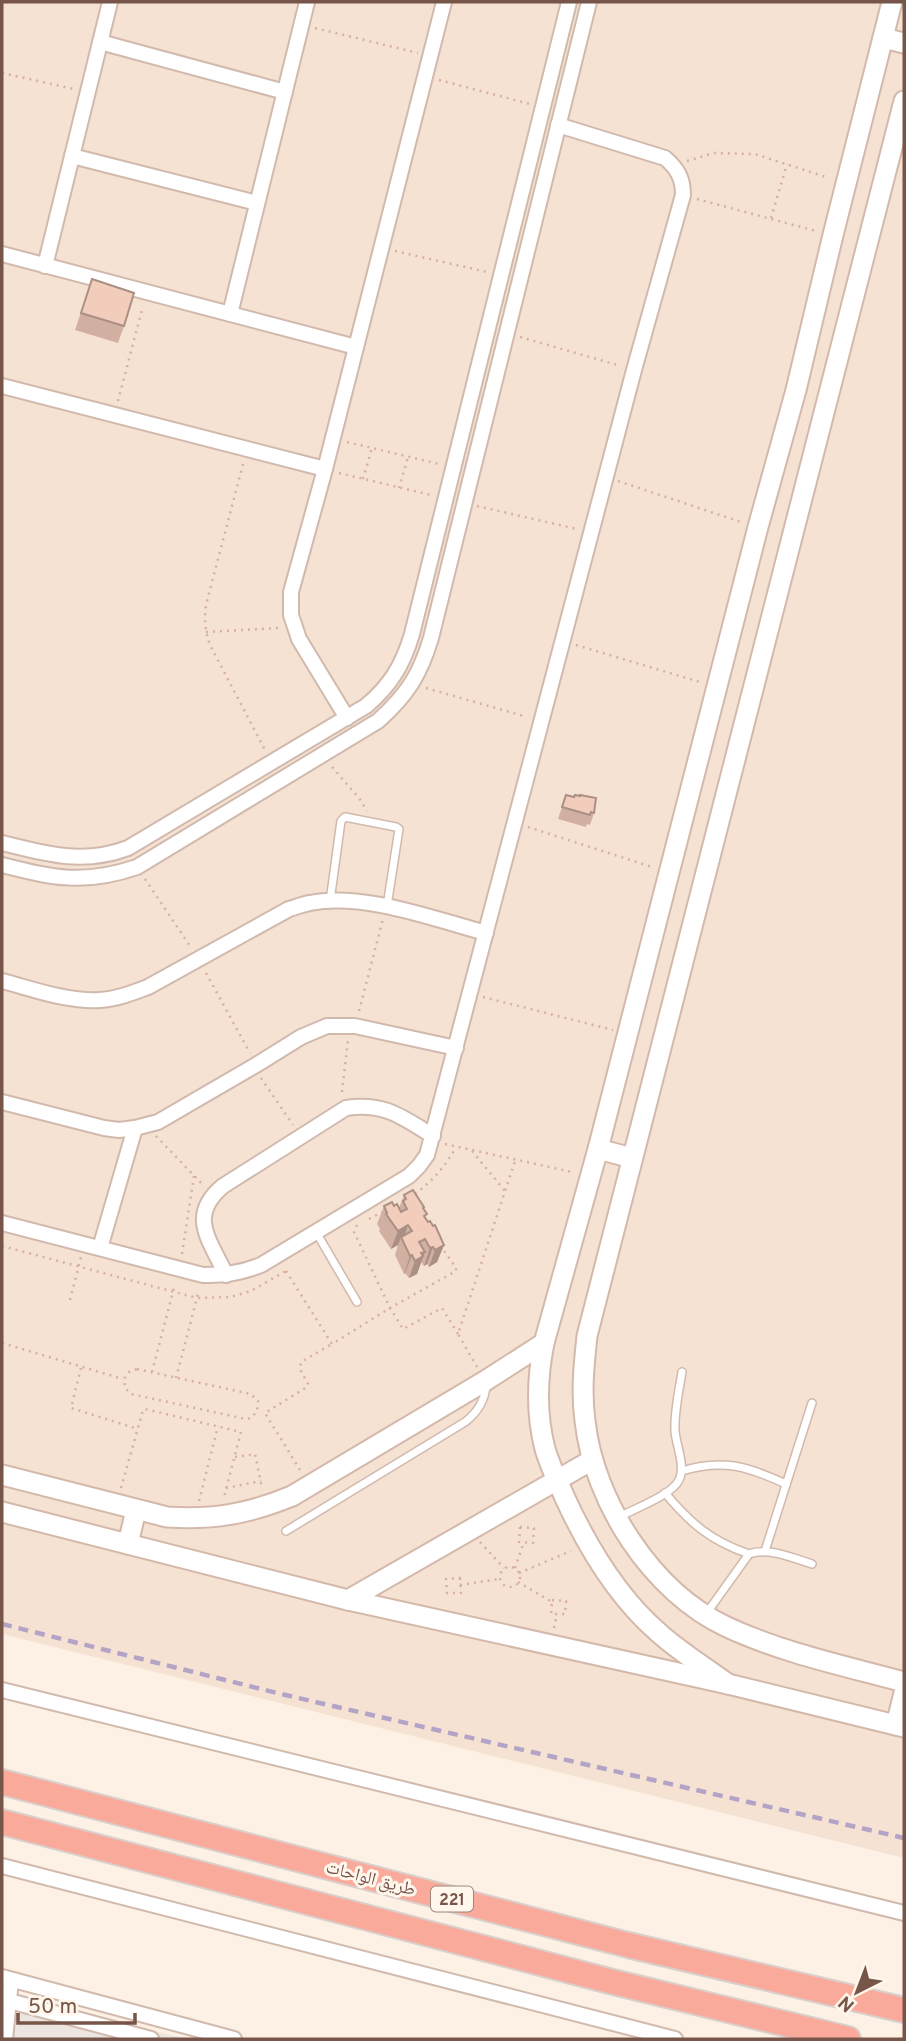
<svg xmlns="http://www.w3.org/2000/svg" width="906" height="2041" font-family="Overpass,'Noto Naskh Arabic',sans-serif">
  <rect width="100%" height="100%" fill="#fdf1e5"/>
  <path fill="#f5e2d3" d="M2,2H904V1858L2,1634Z"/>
  <path fill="#ede5df" d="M2,1994L187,2039H2Z"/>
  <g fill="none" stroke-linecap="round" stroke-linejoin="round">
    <defs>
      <g id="lane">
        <path d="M330,901L341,821L345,817L396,827L399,829L387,906"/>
        <path d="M316,1232L357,1302"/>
        <path d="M682,1471C723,1458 749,1467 786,1484"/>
        <path d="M665,1493C691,1524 711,1541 749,1554"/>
        <path d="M619,1517C634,1509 672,1495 679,1480C686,1466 676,1446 675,1431C674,1412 679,1391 682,1372"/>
        <path d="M286,1531L465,1422C478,1412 485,1401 486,1385"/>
        <path d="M765,1551L812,1403"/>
        <path d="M706,1614L749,1554C768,1547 793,1558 812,1564"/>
      </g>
      <g id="street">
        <path d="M100,42L285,92"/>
        <path d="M72,156L257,203"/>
        <path d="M2,254L356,347"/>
        <path d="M45,266L110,2"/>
        <path d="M230,314L307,2"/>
        <path d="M2,386L325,469"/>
        <path d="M347,718L299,639L291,615V592L325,469L444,2"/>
        <path d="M2,843C46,854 83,865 128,848L366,706C390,686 403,665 412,634L569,2"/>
        <path d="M2,865C54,878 84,885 137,867L378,721C407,695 420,675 431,638L589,2"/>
        <path d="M2,981C33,989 67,1002 100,1000C117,999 132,993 148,987L289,909C296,907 303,904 310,903C363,892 434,919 486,933"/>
        <path d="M2,1102L104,1128L119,1130L135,1128L158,1122L256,1065L301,1037L327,1026H355L456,1048"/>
        <path d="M2,1223L203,1275C225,1275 241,1273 261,1265L409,1176L419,1166L427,1155L634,370L683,195C683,179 678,169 665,158L558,125"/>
        <path d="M100,1248L135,1128"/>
        <path d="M226,1275C210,1240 187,1216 223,1186L346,1108C384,1102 402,1117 433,1136"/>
        <path d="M2,1690L904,1913"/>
        <path d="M2,1866L675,2039"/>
        <path d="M2,1977L234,2039"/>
        <path d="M2,1999L151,2039"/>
        <path d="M5,2039L11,1980"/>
      </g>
      <g id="secondary">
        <path d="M883,38L904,43"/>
        <path d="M904,101L587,1336C584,1364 581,1392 585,1421C594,1502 652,1592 727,1627C783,1653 845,1666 904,1682"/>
        <path d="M598,1149L632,1158"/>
        <path d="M2,1475L167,1517C214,1520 248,1514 292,1496L485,1381L544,1343"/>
        <path d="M2,1512L348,1600L728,1684L904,1727"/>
        <path d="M128,1544L136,1510"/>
        <path d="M348,1600L592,1460"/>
        <path d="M728,1684C705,1667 680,1652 659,1633C617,1597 588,1548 565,1498C558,1482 550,1466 545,1449C536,1414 537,1378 544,1343L598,1149L758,527L796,390L833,235L892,2"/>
        <path d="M896,1725L904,1693"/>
      </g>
      <g id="highway">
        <path d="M2,1782L628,1945L904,2010"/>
        <path d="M2,1822L613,1982L848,2039"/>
      </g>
    </defs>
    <use href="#lane" stroke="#d1baad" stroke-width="10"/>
    <use href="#street" stroke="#d1baad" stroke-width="18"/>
    <use href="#secondary" stroke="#d4b9ab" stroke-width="23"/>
    <use href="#highway" stroke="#d9cfcc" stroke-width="28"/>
    <g stroke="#d8b09f" stroke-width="2.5" stroke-dasharray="2 5" stroke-linecap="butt">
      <path d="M315,28L418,53"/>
      <path d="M2,73L74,89"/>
      <path d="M439,80L530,104"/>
      <path d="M687,161L714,153L755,154L829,178"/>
      <path d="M697,199L816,231"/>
      <path d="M771,218L787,164"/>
      <path d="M395,251L487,272"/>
      <path d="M520,337L621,366"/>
      <path d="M118,401L143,306"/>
      <path d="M347,442L439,464"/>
      <path d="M243,464L206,605C204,619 205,631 210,645L265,750"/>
      <path d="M339,473L431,495"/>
      <path d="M363,479L372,448"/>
      <path d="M618,481L741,522"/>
      <path d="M399,488L408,457"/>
      <path d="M477,506L577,529"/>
      <path d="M206,632L279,628"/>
      <path d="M576,645L700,682"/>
      <path d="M426,688L527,717"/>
      <path d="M332,767L359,798L367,811"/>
      <path d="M528,827L652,867"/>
      <path d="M145,879L190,946"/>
      <path d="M206,973L250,1053"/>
      <path d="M483,997L613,1030"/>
      <path d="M359,1011L383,919"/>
      <path d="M261,1078L293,1125"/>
      <path d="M342,1092L348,1040"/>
      <path d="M156,1136L203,1185"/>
      <path d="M445,1144L572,1172"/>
      <path d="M472,1151L505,1191"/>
      <path d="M415,1194C433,1180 445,1167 456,1147"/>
      <path d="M369,1219L382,1212"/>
      <path d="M357,1225L354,1232L390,1308L456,1271V1268L442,1248"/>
      <path d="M2,1246L197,1298L231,1297L251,1291L286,1271"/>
      <path d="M182,1254L194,1176"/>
      <path d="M286,1271L332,1344L390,1308L403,1329L442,1308L458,1334"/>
      <path d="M70,1300L81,1257"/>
      <path d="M2,1343L123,1379"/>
      <path d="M477,1367L458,1334L515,1161"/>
      <path d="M81,1368L71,1408L138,1429"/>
      <path d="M137,1369L251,1394L258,1401L257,1411L251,1418L246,1419L131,1394L125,1388L124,1379L129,1372Z"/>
      <path d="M152,1372L175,1284"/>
      <path d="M176,1378L199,1290"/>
      <path d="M235,1457L255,1454L262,1488"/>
      <path d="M300,1470L265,1413L307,1387L308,1384L300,1369L301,1362L332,1344"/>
      <path d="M121,1488L143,1410L145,1409L241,1432L224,1497"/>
      <path d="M226,1488L261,1481"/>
      <path d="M199,1501L218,1426"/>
      <path d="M520,1527L534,1528L533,1543L519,1542Z"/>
      <path d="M480,1542L504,1568"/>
      <circle cx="510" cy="1577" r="10"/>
      <path d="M515,1568L524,1542"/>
      <path d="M519,1573L571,1551"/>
      <path d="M460,1578L461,1593H447L446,1579Z"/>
      <path d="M518,1582L552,1602"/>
      <path d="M460,1585L499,1579"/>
      <path d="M552,1600L566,1601L565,1614H551Z"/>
      <path d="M554,1628L557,1614"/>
    </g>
    <use href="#lane" stroke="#fff" stroke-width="7"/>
    <use href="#street" stroke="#fff" stroke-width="14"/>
    <use href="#secondary" stroke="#fff" stroke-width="19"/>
    <use href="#highway" stroke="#f9aa9b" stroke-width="24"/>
    <path stroke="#b3a3c7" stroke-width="4.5" stroke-dasharray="10 7" stroke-linecap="butt" d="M2,1624L281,1694L904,1838"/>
  </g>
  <g fill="#d1b0a2">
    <path d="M92,279L124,326L118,343L75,330Z"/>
    <path d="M566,795L594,813L590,825L587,824L586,827L558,819Z"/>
    <path d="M404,1195L424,1209L425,1218L444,1245L437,1262L429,1267L427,1264L424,1266L421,1262L417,1274L409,1278L405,1273L404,1274L395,1255L398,1245L391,1249L379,1231L380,1229L377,1224L384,1206L399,1208Z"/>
  </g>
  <g fill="#aa9084">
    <path d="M408,1225L403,1241L401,1237L398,1245L391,1249L398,1231Z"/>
    <path d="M444,1245L437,1262L429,1267L435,1250Z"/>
    <path d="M433,1247L427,1264L424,1266L430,1248Z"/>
    <path d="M425,1252L417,1274L409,1278L415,1261L421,1253Z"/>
    <path d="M412,1255L405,1273L404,1274L410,1256Z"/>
  </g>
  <g fill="#f3cdbc" stroke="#aa9084" stroke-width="2">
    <path d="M92,279L134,293L124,326L81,313Z"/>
    <path d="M566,795L574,797L575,795L580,796V795L596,798L594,813L591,812L590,815L562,807Z"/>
    <path d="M413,1190L424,1207L423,1208L427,1214L424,1216L428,1222L430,1221L433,1226L435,1225L444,1245L435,1250L433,1247L430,1248L425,1239L419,1242L425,1252L421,1253L423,1256L415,1261L412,1255L410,1256L401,1237L412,1231L408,1225L398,1231L386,1214L387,1213L384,1206L392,1202L394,1206L397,1204L401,1212L407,1209L403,1201L406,1199L404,1195Z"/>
  </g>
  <g text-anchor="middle" stroke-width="6" stroke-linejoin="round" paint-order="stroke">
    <rect fill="#fff6ec" stroke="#a0857a" stroke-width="2" x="431" y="1886.5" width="42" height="25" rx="5"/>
    <g font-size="16" font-weight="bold" fill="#775549">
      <text x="452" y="1905">221</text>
    </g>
    <g font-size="18" fill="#775549" stroke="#fff6ec">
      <text transform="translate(371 1878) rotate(15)" y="6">طريق الواحات</text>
    </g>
  </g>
  <rect width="906" height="2041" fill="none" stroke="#775549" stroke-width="7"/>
  <g transform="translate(857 1992) rotate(222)" stroke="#fff6ec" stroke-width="5" paint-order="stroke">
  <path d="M0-5L12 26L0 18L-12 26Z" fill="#775549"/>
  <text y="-10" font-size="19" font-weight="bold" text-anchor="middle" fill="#775549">N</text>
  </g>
  <path d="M18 2013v10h117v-10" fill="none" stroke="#775549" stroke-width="3.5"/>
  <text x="28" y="2013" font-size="21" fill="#775549" stroke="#fff6ec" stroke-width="5" paint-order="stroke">50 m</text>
</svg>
